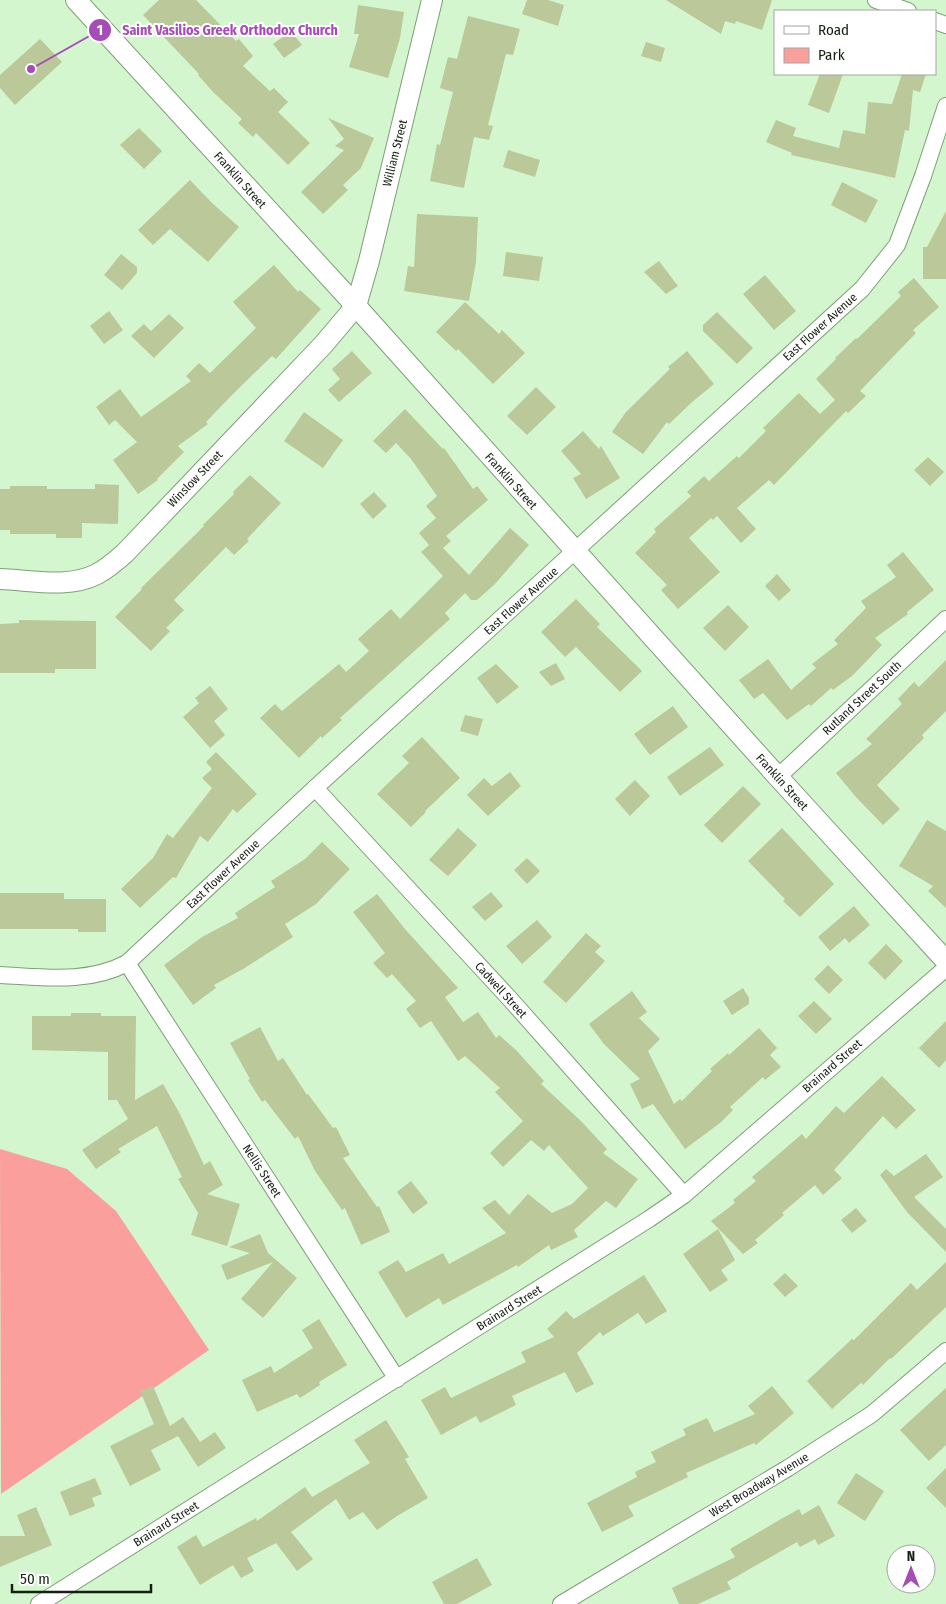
<svg xmlns="http://www.w3.org/2000/svg" width="946" height="1604" font-family="'Fira Sans Condensed',sans-serif">
  <rect width="100%" height="100%" fill="#d4f6ce"/>
  <path fill="#fb9f9d" d="M0,1149L67,1169L116,1211L209,1350L1,1494Z"/>
  <g fill="#bbc899">
    <path d="M159,0H196L236,41L239,39L253,56L243,66L270,91L274,88L288,102L278,112L310,143L288,165L256,133L253,137L238,123L242,119L213,92L198,75L199,74L143,15Z"/>
    <path d="M527,0H548L564,5L558,26L522,14Z"/>
    <path d="M666,0H772L762,30L736,21L735,24L725,21L721,34Z"/>
    <path d="M358,5L404,12L400,38L388,78L349,67L359,34H354Z"/>
    <path d="M468,16L520,29L513,55L506,54L488,125L493,126L489,140L474,137L464,188L430,181L437,144L440,145L453,92L440,88L448,57L457,59Z"/>
    <path d="M291,31L302,45L284,58L273,44Z"/>
    <path d="M40,39L62,62L15,105L0,88V75Z"/>
    <path d="M646,42L665,48L661,62L641,56Z"/>
    <path d="M820,74H843L829,113L808,105Z"/>
    <path d="M902,74H926L920,92L913,90L909,131L905,130L895,178L791,155L792,153L766,142L776,120L796,128L793,136L839,148L843,130L865,134L868,102L892,104Z"/>
    <path d="M328,118L374,138L361,168L343,185L348,190L323,214L301,192L344,150L335,146L344,139Z"/>
    <path d="M139,128L162,151L144,169L120,145Z"/>
    <path d="M508,150L540,160L535,177L503,167Z"/>
    <path d="M190,180L212,203L239,227L208,262L170,229L153,245L138,230Z"/>
    <path d="M842,182L878,200L866,223L831,205Z"/>
    <path d="M946,211V279H923V247H927Z"/>
    <path d="M417,214L478,217L476,262L469,301L404,291L408,266L414,267Z"/>
    <path d="M506,252L543,257L539,281L503,276Z"/>
    <path d="M121,254L137,267V273L122,290L104,275Z"/>
    <path d="M659,261L678,286L666,294L644,272Z"/>
    <path d="M274,265L298,292L300,290L321,309L276,359L272,356L232,395L206,422L208,424L178,446L184,452L157,479L158,480L138,494L113,460L137,442L115,420L109,425L96,407L120,389L141,417L191,381L186,376L199,363L210,373L256,328L233,302Z"/>
    <path d="M765,275L796,311L774,330L743,294Z"/>
    <path d="M914,278L939,307L913,330L916,333L860,391L866,396L848,413L846,411L774,485L769,480L737,508L756,529L741,543L717,516L713,520L711,518L689,538L720,572L678,609L661,590L667,585L635,553L656,532L654,529L691,496L687,492L704,476L709,481L737,456L739,458L766,431L763,428L799,393L820,414L835,400L816,379L836,359L835,358L856,338L857,339L901,296L898,292Z"/>
    <path d="M465,302L499,334L502,330L525,353L493,384L458,349L456,351L436,332Z"/>
    <path d="M109,311L123,330L104,344L90,326Z"/>
    <path d="M717,312L753,348L737,364L703,331V325Z"/>
    <path d="M169,314L184,328L154,358L131,336L144,324L151,331Z"/>
    <path d="M352,351L372,373L339,402L328,390L340,379L332,369Z"/>
    <path d="M687,351L714,384L691,403L669,424L667,422L643,454L612,432L626,412L670,369L668,367Z"/>
    <path d="M536,387L556,407L527,435L507,416Z"/>
    <path d="M405,409L443,449L444,448L473,489L477,486L488,500L446,536L451,541L443,548L469,575L510,528L529,545L495,584L477,600H471L465,593L445,613L450,619L340,718L342,720L322,738L321,736L299,758L260,718L275,704L282,711L339,664L346,672L369,651L358,639L391,609L400,619L443,576L421,552L429,545L419,533L436,518L426,506L437,496L411,459L396,443L386,453L373,441Z"/>
    <path d="M304,412L343,440L323,468L284,441Z"/>
    <path d="M583,431L599,449L601,446L620,478L586,499L573,478L581,474L561,451Z"/>
    <path d="M928,457L944,472L930,486L914,470Z"/>
    <path d="M250,475L281,503L247,539L249,541L234,555L226,547L174,600L184,610L166,628L170,631L151,651L115,617L142,589L141,588L204,526L203,525L234,494L233,492Z"/>
    <path d="M95,484L119,485L118,524L82,523V538H56V534H10V530H0V489H10V486H47V489H95Z"/>
    <path d="M374,492L387,506L373,519L360,504Z"/>
    <path d="M903,552L934,590L907,612L908,614L875,638L882,645L852,676L833,690L831,688L811,706L809,704L787,720L763,693L754,699L739,680L768,659L791,690L816,668L812,664L838,644L834,640L866,608L861,601L896,577L887,565Z"/>
    <path d="M777,574L791,590L779,601L765,586Z"/>
    <path d="M576,599L600,624L597,627L642,671L620,692L576,647L565,657L541,632Z"/>
    <path d="M728,605L749,627L725,651L703,628Z"/>
    <path d="M19,620L96,621V669H55V673H0V624L19,623Z"/>
    <path d="M946,660V711L922,735L924,738L877,785L900,809L883,825L855,796L836,773L872,744L866,739L902,704L898,699L914,682L919,687Z"/>
    <path d="M556,663L565,679L551,686L539,672Z"/>
    <path d="M496,664L519,687L497,704L477,678Z"/>
    <path d="M210,686L228,709L214,721L225,735L210,748L183,717L199,703L195,698Z"/>
    <path d="M673,706L688,727L650,755L634,734Z"/>
    <path d="M465,715L483,719L478,736L460,731Z"/>
    <path d="M422,737L460,778L425,811L426,812L411,827L377,794L409,763L402,756Z"/>
    <path d="M710,747L724,765L680,796L667,777Z"/>
    <path d="M216,752L257,794L237,813L233,809L208,842L200,836L176,878L173,877L140,908L121,889L153,858L167,834L173,838L212,788L202,778L212,769L206,762Z"/>
    <path d="M510,772L521,786L488,816L467,795L484,778L492,786Z"/>
    <path d="M635,780L650,796L630,816L615,799Z"/>
    <path d="M743,786L761,804L722,843L704,825Z"/>
    <path d="M927,820L946,831V908L928,891L933,886L899,866Z"/>
    <path d="M458,828L477,845L448,876L429,860Z"/>
    <path d="M782,828L834,884L800,917L783,901L785,899L748,861Z"/>
    <path d="M322,842L350,869L316,904L285,924L293,937L243,969L214,985L216,988L193,1005L164,965L202,937L238,918L235,913L275,887L271,881L305,859Z"/>
    <path d="M527,858L540,871L527,884L514,870Z"/>
    <path d="M491,892L503,906L485,921L472,907Z"/>
    <path d="M0,893H64V899H106V932H78V929H0Z"/>
    <path d="M377,894L405,929L458,988L445,997L463,1022L478,1012L496,1038L499,1035L516,1050L544,1081L541,1084L581,1121L607,1149L603,1153L638,1179L616,1208L606,1201L574,1230L578,1237L551,1250L549,1245L518,1267L517,1265L443,1305L439,1298L406,1318L378,1272L398,1260L406,1272L443,1253L449,1264L506,1233L482,1208L495,1200L509,1215L528,1194L552,1213L572,1204L588,1188L549,1145L544,1151L531,1140L503,1167L490,1153L523,1121L495,1092L500,1088L465,1056L458,1061L431,1021L420,1028L406,1009L416,1001L392,974L387,978L373,963L385,953L353,912Z"/>
    <path d="M854,906L870,925L849,943L845,938L830,951L818,937Z"/>
    <path d="M537,920L552,937L522,964L506,946Z"/>
    <path d="M586,933L601,946L595,952L605,961L566,1003L543,982Z"/>
    <path d="M886,944L903,961L885,980L868,963Z"/>
    <path d="M828,965L843,980L829,994L814,979Z"/>
    <path d="M743,988L749,998V1004L732,1015L723,1001Z"/>
    <path d="M632,991L647,1012L639,1018L660,1039L648,1051L674,1104L680,1099L682,1101L712,1071L710,1069L728,1053L729,1055L759,1028L777,1048L770,1055L781,1067L765,1080L763,1077L730,1107L733,1110L720,1123L685,1149L653,1104L642,1109L630,1084L640,1079L604,1044L589,1024Z"/>
    <path d="M814,1001L832,1019L816,1034L798,1016Z"/>
    <path d="M71,1013H101V1016H136L135,1100L163,1084L180,1114L204,1165L210,1161L223,1185L207,1194L240,1204L227,1246L191,1235L198,1213L178,1179L182,1177L157,1126L118,1149L121,1152L96,1169L82,1150L128,1119L117,1100H108V1052L32,1050V1016H71Z"/>
    <path d="M946,1021V1060L939,1068L919,1048Z"/>
    <path d="M260,1027L278,1061L283,1058L307,1095L308,1094L333,1128L336,1127L350,1155L343,1158L377,1207L379,1206L390,1232L361,1245L345,1208L342,1210L315,1171L298,1136L295,1139L265,1100L262,1102L248,1080L250,1079L230,1043Z"/>
    <path d="M882,1076L916,1110L896,1129L883,1116L834,1170L842,1178L823,1195L815,1185L782,1213L784,1215L755,1240L758,1243L743,1254L711,1221L735,1203L733,1200L756,1181L752,1177L802,1134L806,1139L836,1106L844,1113Z"/>
    <path d="M926,1154L943,1177L914,1197L946,1229V1252L907,1212L880,1175L886,1169L894,1176Z"/>
    <path d="M411,1181L428,1203L413,1214L397,1192Z"/>
    <path d="M856,1208L867,1221L852,1233L841,1220Z"/>
    <path d="M718,1229L735,1260L721,1270L728,1280L710,1292L683,1254Z"/>
    <path d="M260,1234L268,1253L297,1278L263,1318L241,1299L273,1262L227,1280L221,1265L250,1253L229,1247Z"/>
    <path d="M946,1262V1307L891,1359L890,1358L863,1385L861,1383L832,1409L807,1381L852,1339L854,1340L911,1283L917,1290Z"/>
    <path d="M785,1273L798,1286L785,1297L773,1284Z"/>
    <path d="M644,1275L667,1311L646,1324L638,1313L603,1336L600,1332L577,1353L594,1384L576,1393L565,1372L512,1396L516,1405L480,1423L476,1416L441,1435L421,1400L445,1387L451,1398L526,1362L521,1352L554,1337L547,1329L566,1311L574,1319Z"/>
    <path d="M319,1319L347,1365L319,1382L320,1385L300,1398L297,1394L257,1412L242,1380L271,1366L274,1373L313,1348L302,1330Z"/>
    <path d="M153,1386L170,1426L183,1417L200,1442L215,1432L226,1448L198,1467L178,1436L151,1450L161,1470L130,1486L110,1446L154,1424L140,1391Z"/>
    <path d="M772,1386L794,1413L756,1445L754,1443L686,1473L688,1477L628,1506L634,1516L602,1532L587,1503L637,1477L635,1472L656,1462L651,1452L686,1435L683,1429L707,1418L714,1432L755,1414L748,1406Z"/>
    <path d="M946,1388V1445L929,1461L900,1430Z"/>
    <path d="M386,1420L409,1457L405,1459L428,1498L397,1516L377,1530L363,1512L349,1520L336,1499L291,1532L313,1559L297,1571L276,1543L247,1558L254,1571L241,1578L233,1565L200,1585L177,1547L196,1535L203,1547L256,1518L257,1521L305,1487L312,1497L370,1463L354,1440Z"/>
    <path d="M946,1468V1508L926,1488Z"/>
    <path d="M856,1473L884,1491L865,1521L837,1503Z"/>
    <path d="M95,1478L102,1494L92,1498L95,1506L70,1516L60,1492Z"/>
    <path d="M819,1505L835,1536L818,1545L815,1539L800,1547L797,1542L727,1582L731,1589L698,1604H679L672,1588L735,1557L730,1549L781,1519L799,1509L802,1515Z"/>
    <path d="M36,1507L52,1545L0,1567V1536H25L17,1515Z"/>
    <path d="M477,1558L492,1585L457,1604H444L432,1582Z"/>
  </g>
  <g fill="none" stroke-linecap="round" stroke-linejoin="round">
    <defs>
      <g id="minor">
        <path d="M876,0L908,11"/>
        <path d="M935,21L946,25"/>
        <path d="M778,777L946,619"/>
        <path d="M315,788L510,999L684,1195"/>
        <path d="M127,963L397,1379"/>
        <path d="M0,975C43,977 88,984 127,963L315,788L862,289L897,245L923,176L946,106"/>
        <path d="M39,1604L649,1219L684,1195L946,968"/>
        <path d="M561,1604L788,1468L872,1414L946,1351"/>
      </g>
      <g id="tertiary">
        <path d="M76,0L356,306L778,777L946,961"/>
        <path d="M0,579C31,580 68,589 97,574C107,569 116,561 125,553L323,345L356,306L369,261L432,0"/>
      </g>
    </defs>
    <use href="#minor" stroke="#7e9e79" stroke-width="18"/>
    <use href="#tertiary" stroke="#7e9e79" stroke-width="22"/>
    <use href="#minor" stroke="#fff" stroke-width="16"/>
    <use href="#tertiary" stroke="#fff" stroke-width="20"/>
  </g>
  <g text-anchor="middle" stroke-width="4" stroke-linejoin="round" paint-order="stroke">
    <g font-size="12" fill="#142011" stroke="#fff">
      <text transform="translate(395 153) rotate(-76)" y="4">William Street</text>
      <text transform="translate(240 180) rotate(48)" y="4">Franklin Street</text>
      <text transform="translate(820 327) rotate(-42)" y="4">East Flower Avenue</text>
      <text transform="translate(195 479) rotate(-46)" y="4">Winslow Street</text>
      <text transform="translate(511 481) rotate(48)" y="4">Franklin Street</text>
      <text transform="translate(521 601) rotate(-42)" y="4">East Flower Avenue</text>
      <text transform="translate(862 698) rotate(-43)" y="4">Rutland Street South</text>
      <text transform="translate(782 782) rotate(48)" y="4">Franklin Street</text>
      <text transform="translate(223 874) rotate(-43)" y="4">East Flower Avenue</text>
      <text transform="translate(501 990) rotate(48)" y="4">Cadwell Street</text>
      <text transform="translate(832 1066) rotate(-41)" y="4">Brainard Street</text>
      <text transform="translate(262 1171) rotate(57)" y="4">Nellis Street</text>
      <text transform="translate(509 1308) rotate(-32)" y="4">Brainard Street</text>
      <text transform="translate(759 1485) rotate(-31)" y="4">West Broadway Avenue</text>
      <text transform="translate(166 1524) rotate(-32)" y="4">Brainard Street</text>
    </g>
  </g>
  <path fill="none" stroke="#a64cb7" stroke-width="2" d="M31 69L100 30"/>
  <g fill="#a64cb7" stroke="#fff" stroke-width="2">
    <circle cx="31" cy="69" r="5"/>
    <circle cx="100" cy="30" r="12"/>
  </g>
  <g font-size="15" text-anchor="middle" font-weight="bold" fill="#fff">
    <text x="100" y="35">1</text>
  </g>
  <g font-size="14" text-anchor="middle" font-weight="bold" fill="#a64cb7" stroke="#fff" stroke-width="4" stroke-linejoin="round" paint-order="stroke">
    <text x="230" y="35">Saint Vasilios Greek Orthodox Church</text>
  </g>
  <rect x="774" y="10" width="162" height="65" fill="#ffffff" stroke="#a1a6a0"/>
  <rect x="784" y="26" width="25" height="8" fill="#ffffff" stroke="#a1a6a0"/>
  <text x="818" y="35" font-size="15" fill="#142011">Road</text>
  <rect x="784" y="48" width="25" height="15" fill="#fb9f9d" stroke="#a1a6a0"/>
  <text x="818" y="60" font-size="15" fill="#142011">Park</text>
  <g transform="translate(911 1569)"><circle r="24" fill="#ffffff" stroke="#a1a6a0"/>
  <path d="M0-4L9 19L0 12L-9 19Z" fill="#a64cb7"/>
  <text y="-8" font-size="14" font-weight="bold" text-anchor="middle" fill="#142011">N</text>
  </g>
  <path d="M12 1584v8h139v-8" fill="none" stroke="#142011" stroke-width="2.5"/>
  <text x="20" y="1584" font-size="15" fill="#142011" stroke="#ffffff" stroke-width="4" paint-order="stroke">50 m</text>
</svg>
